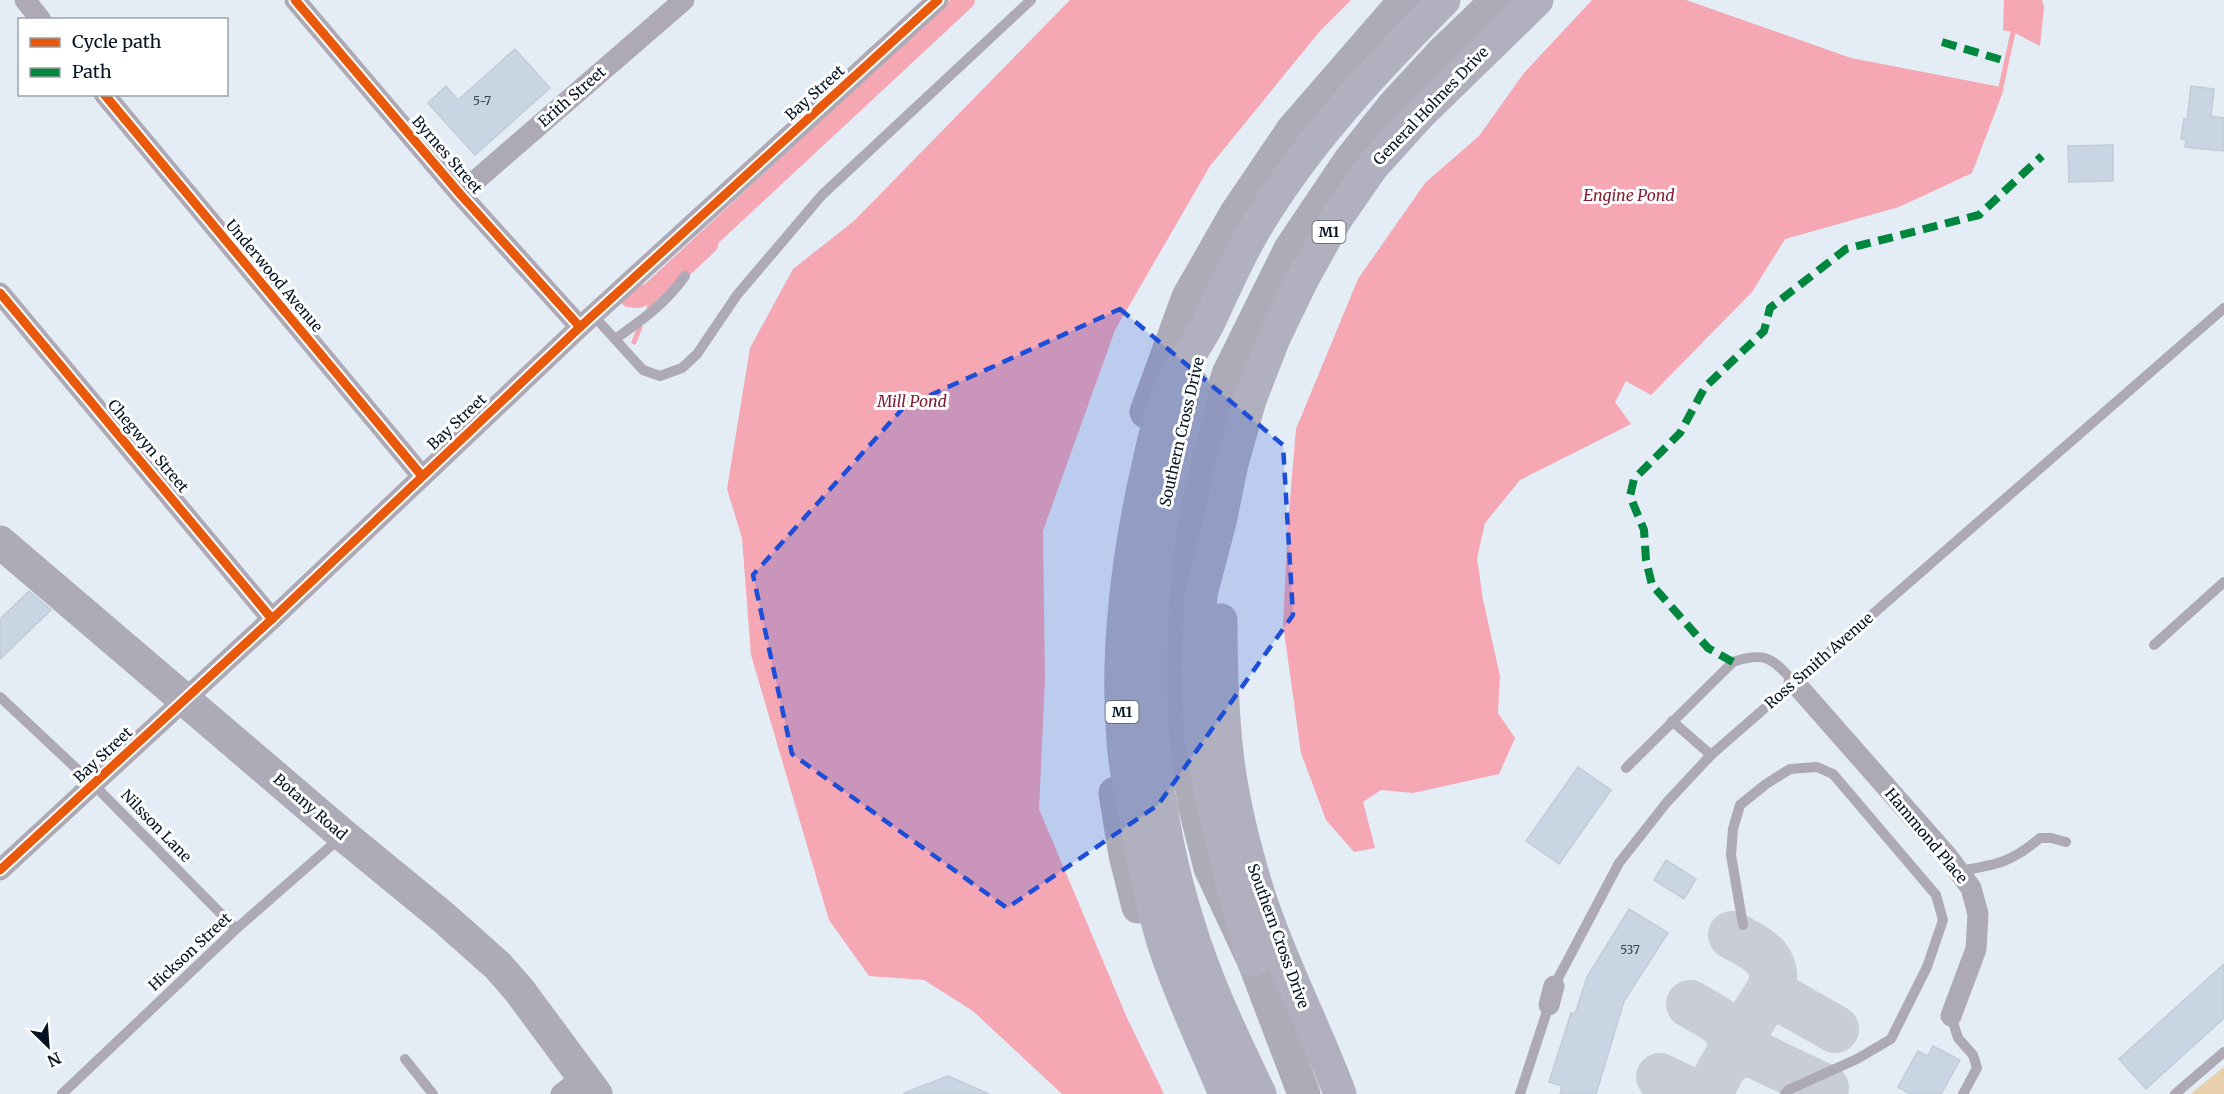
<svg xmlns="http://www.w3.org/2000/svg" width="2224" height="1094" font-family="Merriweather,serif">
  <rect width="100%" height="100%" fill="#e4ecf5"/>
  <path fill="#e8ceaa" d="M2224,1067V1094H2191L2194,1091Z"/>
  <g fill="#f5a7b3">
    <path d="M1070,0H1351L1320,31L1210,166L1115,330L1043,531L1045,679L1039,809L1127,1018L1164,1094H1062L973,1011L924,980L869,976L829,920L751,655L742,538L727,489L750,348L793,269L854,221Z"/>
    <path d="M1592,0H1686L1851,58L2001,87L2004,89L1972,173L1899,207L1785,239L1752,292L1651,395L1626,381L1615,402L1631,424L1520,480L1485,523L1477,558L1483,600L1500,676L1498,713L1515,738L1499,774L1413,793L1381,790L1363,802L1375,848L1354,852L1326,820L1301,753L1283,624L1288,523L1296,429L1358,279L1425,183L1479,136L1524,73Z"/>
    <path d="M2004,0H2042L2044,7L2040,46L2013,32L2003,30Z"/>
  </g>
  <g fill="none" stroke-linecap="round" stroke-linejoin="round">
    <g stroke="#f5a7b3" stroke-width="5">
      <path d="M2001,87L2013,32"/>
      <path d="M639,303L651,292"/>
      <path d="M649,307L665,280L685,276L715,248L719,228"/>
      <path d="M634,342L640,327"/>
    </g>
    <path stroke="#f5a7b3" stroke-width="20" d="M629,297L638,298L651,292L965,0"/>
    <g stroke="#c8cdd7" stroke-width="48">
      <path d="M1690,1004C1713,1018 1737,1024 1730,1056"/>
      <path d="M1759,1008L1770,1001L1784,1000L1835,1029"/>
      <path d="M1727,1061L1741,1053L1756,1055L1825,1088"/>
      <path d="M1660,1077L1695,1094"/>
      <path d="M1709,1094L1720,1071L1772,987C1779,956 1754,948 1732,935"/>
    </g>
  </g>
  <g fill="#c9d5e3" stroke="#c1ccd8" stroke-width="1.5">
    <path d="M515,49L550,88L475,155L428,103L446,86L458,100Z"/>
    <path d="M2191,86L2214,89L2211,116L2224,118V151L2185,147L2186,140L2181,139L2184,119L2187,120Z"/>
    <path d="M2113,145V181L2069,182L2068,146Z"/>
    <path d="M29,591L51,610L0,659V619Z"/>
    <path d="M1578,767L1611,790L1559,864L1526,841Z"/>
    <path d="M1666,860L1696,879L1684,899L1654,880Z"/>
    <path d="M1629,909L1668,933L1624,1001L1596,1094H1560L1562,1086L1549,1082L1571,1013L1575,1014L1587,977Z"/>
    <path d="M2224,964V1018L2146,1089L2119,1059Z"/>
    <path d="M1933,1046L1960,1060L1941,1094H1910L1898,1087L1918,1051L1928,1056Z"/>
    <path d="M948,1076L989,1094H904V1093Z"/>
  </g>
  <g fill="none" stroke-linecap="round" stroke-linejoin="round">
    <g stroke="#ada9b5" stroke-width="10">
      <path d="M593,315L643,370L660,376L682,368L697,354L737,295L822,195L1031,0"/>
      <path d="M615,339C641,321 666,303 685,276"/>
      <path d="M2154,645L2224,582"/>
      <path d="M0,697L94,785L236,929"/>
      <path d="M1672,721L1711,755"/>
      <path d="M1626,768L1733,662C1765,651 1772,658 1794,682"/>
      <path d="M1959,871C1995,865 2011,863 2040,838H2051L2066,842"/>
      <path d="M1743,925L1731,855L1733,829L1740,805L1766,784L1790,769L1817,767L1833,774L1936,895L1943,920L1927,967L1891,1039L1857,1059L1788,1090L1785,1094"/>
      <path d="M1554,986L1619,863L1667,802L1711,755L2224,308"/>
      <path d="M1951,1016L1958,1038L1973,1055L1977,1068L1963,1094"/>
      <path d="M405,1059L433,1094"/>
      <path d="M62,1094L236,929L340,838"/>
      <path d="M1520,1094L1549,1005"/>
      <path d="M2175,1094L2224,1052"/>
    </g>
    <g stroke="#ada9b5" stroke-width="21">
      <path d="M25,0L41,20"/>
      <path d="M295,0L460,194L580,327"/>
      <path d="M104,94L422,476"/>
      <path d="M460,194L684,0"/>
      <path d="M0,293L272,619"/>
      <path d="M1794,682L1948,857L1971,888L1978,914L1976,949L1951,1016"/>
      <path d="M0,870L272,619L580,327L938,0"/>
      <path d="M1549,1005L1554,986"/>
      <path d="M561,1094L584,1076"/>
    </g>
    <g stroke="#aeabb9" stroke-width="33">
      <path d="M1146,412L1188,297L1236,213L1293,129L1405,0"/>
      <path d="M0,542L343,835L443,917L498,966L519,990L596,1094"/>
      <path d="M1115,793L1125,855L1138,907"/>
      <path d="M1304,1094L1253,960L1210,868L1194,805L1181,711L1180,623L1186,545L1203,455L1228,374L1290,249L1350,160L1393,106L1442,53L1497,0"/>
    </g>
    <g stroke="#b1b0be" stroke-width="33">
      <path d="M1193,385C1183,430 1169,473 1162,518C1142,653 1147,792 1188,922C1206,982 1233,1038 1260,1094"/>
      <path d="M1221,620C1221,665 1222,708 1227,753C1232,797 1246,853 1259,895C1281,963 1315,1027 1340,1094"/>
      <path d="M1253,960L1233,888L1212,801L1200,733L1198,667L1201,594L1220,522L1232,464L1250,400L1274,338L1302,280L1336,219L1372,167L1420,114L1537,0"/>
      <path d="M1225,1094C1205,1046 1182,999 1165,948C1154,914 1147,878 1140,842C1134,809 1125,775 1123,741C1116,657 1126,570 1143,488C1150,457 1156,425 1168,394C1177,370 1195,349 1207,326C1222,295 1235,264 1252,234C1302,147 1374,71 1444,0"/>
    </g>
    <g stroke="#00873e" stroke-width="8" stroke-dasharray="15 8" stroke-linecap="butt">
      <path d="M1942,42L2002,60"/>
      <path d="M1733,662L1708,648L1652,585L1646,560L1644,530L1630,496L1634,479L1680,433L1705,387L1764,331L1770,308L1846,249L1979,215L2042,156"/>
    </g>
    <defs>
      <g id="cycleway">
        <path d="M295,0L460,194L580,327"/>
        <path d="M104,94L422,476"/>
        <path d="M0,293L272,619"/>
        <path d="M0,870L272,619L580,327L938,0"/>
      </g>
    </defs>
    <use href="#cycleway" stroke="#fff" stroke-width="13"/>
    <use href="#cycleway" stroke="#e8590c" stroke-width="9"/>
  </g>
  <path fill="#1d4ed8" fill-opacity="0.2" stroke="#1d4ed8" stroke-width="4.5" stroke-dasharray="12 8" stroke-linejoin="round" d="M1120,309L1283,445L1293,615L1158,805L1007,908L792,754L753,575L904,407Z"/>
  <g text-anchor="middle" stroke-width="6" stroke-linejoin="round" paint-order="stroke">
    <g font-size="12" fill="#384453">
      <text x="482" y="105">5-7</text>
      <text x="1630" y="954">537</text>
    </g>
    <g fill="#fff" stroke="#515a64" stroke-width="1.5">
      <rect x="1312.5" y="221" width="33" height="22" rx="4.5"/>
      <rect x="1105.5" y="701" width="33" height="22" rx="4.5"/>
    </g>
    <g font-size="14" font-weight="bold" fill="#061322">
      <text x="1329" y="237">M1</text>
      <text x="1122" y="717">M1</text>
    </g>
    <g font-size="15" fill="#061322" stroke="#fff">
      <text transform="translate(815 93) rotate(-42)" y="5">Bay Street</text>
      <text transform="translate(572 97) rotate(-41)" y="5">Erith Street</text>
      <text transform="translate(1431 106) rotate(-46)" y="5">General Holmes Drive</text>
      <text transform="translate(447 155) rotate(49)" y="5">Byrnes Street</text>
      <text transform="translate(274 276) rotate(50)" y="5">Underwood Avenue</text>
      <text transform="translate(457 422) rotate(-43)" y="5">Bay Street</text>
      <text transform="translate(1182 432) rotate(-77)" y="5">Southern Cross Drive</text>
      <text transform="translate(148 446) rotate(50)" y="5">Chegwyn Street</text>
      <text transform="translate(1819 661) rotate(-41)" y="5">Ross Smith Avenue</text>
      <text transform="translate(103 755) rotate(-43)" y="5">Bay Street</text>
      <text transform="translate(310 807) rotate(41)" y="5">Botany Road</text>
      <text transform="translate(156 826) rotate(46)" y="5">Nilsson Lane</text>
      <text transform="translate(1926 836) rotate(50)" y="5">Hammond Place</text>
      <text transform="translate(1278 936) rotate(70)" y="5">Southern Cross Drive</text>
      <text transform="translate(190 952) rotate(-43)" y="5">Hickson Street</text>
    </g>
    <g font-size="16" font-style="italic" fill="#811c32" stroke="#fff">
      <text x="1629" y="201">Engine Pond</text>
      <text x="912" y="407">Mill Pond</text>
    </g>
  </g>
  <rect x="18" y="18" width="210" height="78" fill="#ffffff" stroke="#9ba1a7" stroke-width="1.5"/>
  <rect x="30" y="38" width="30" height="9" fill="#e8590c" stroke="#9ba1a7" stroke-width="1.5"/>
  <text x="72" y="48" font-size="18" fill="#061322">Cycle path</text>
  <rect x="30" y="68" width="30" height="9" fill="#00873e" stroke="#9ba1a7" stroke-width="1.5"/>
  <text x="72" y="78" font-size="18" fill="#061322">Path</text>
  <g transform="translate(48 1046) rotate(155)" stroke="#ffffff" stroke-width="4.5" paint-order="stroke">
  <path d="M0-4.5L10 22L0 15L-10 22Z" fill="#061322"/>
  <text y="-9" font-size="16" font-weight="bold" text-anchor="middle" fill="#061322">N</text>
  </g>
</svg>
